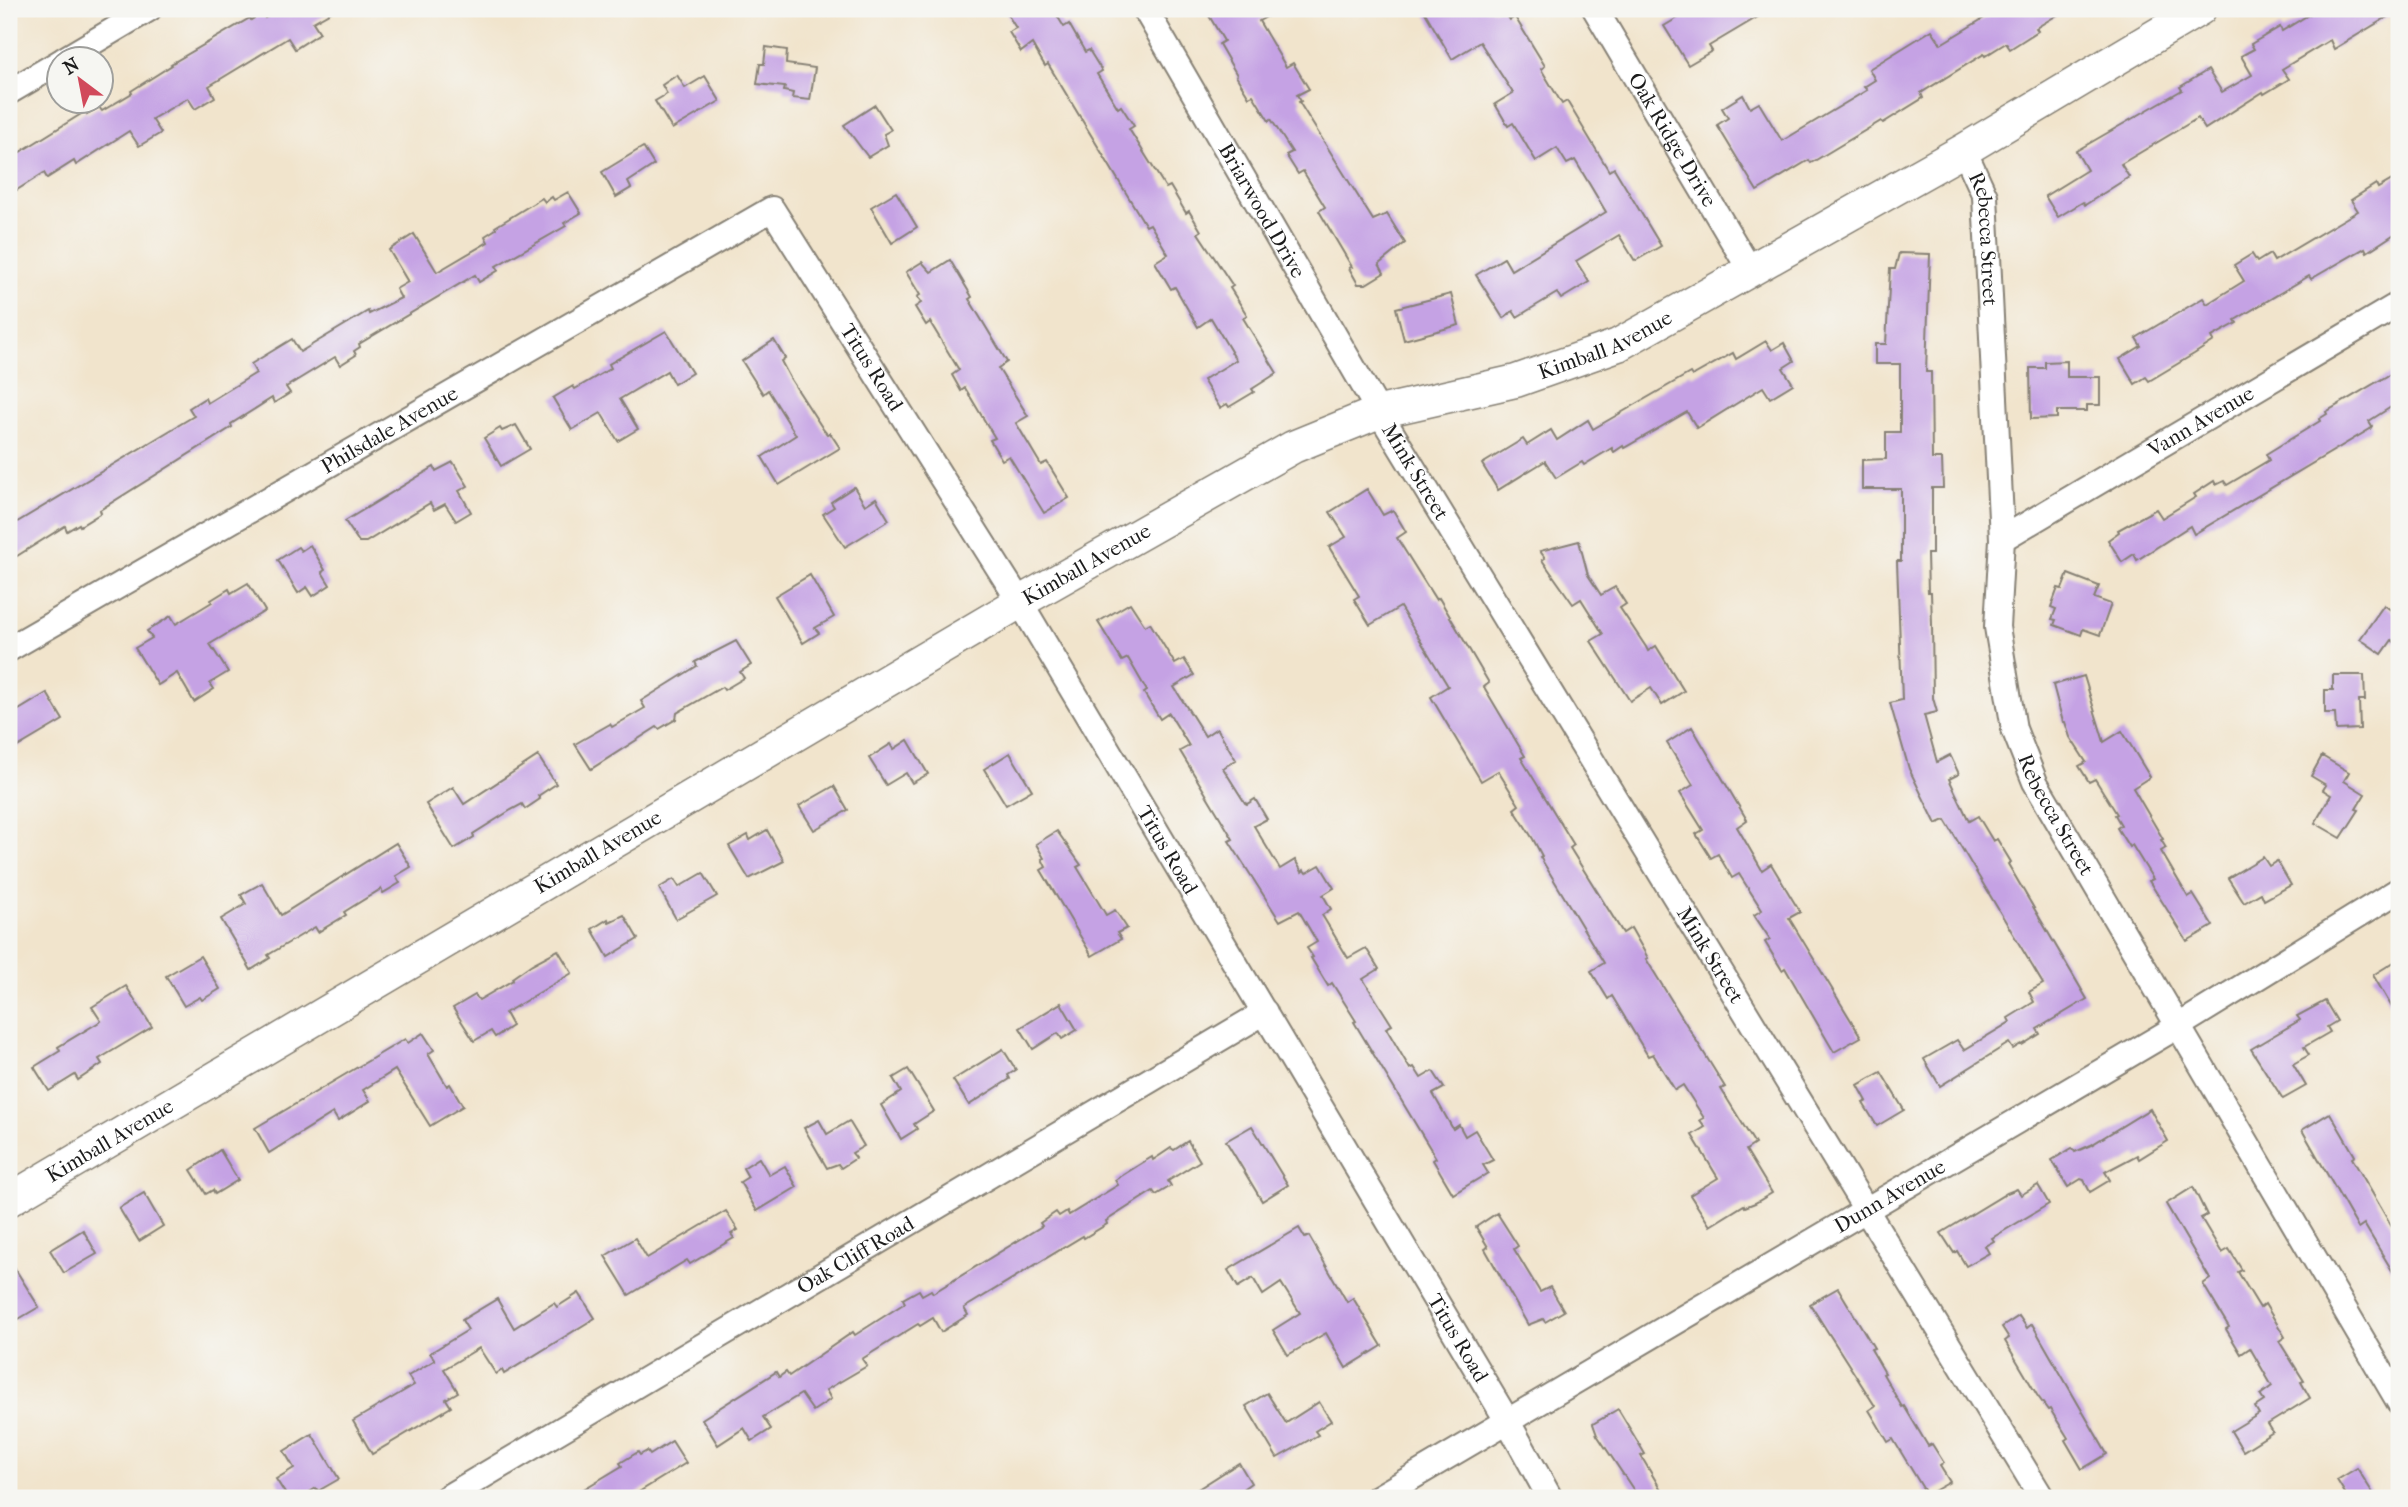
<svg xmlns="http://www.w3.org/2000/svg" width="2408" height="1507" font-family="'IM FELL French Canon',serif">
  <rect width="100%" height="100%" fill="#f6f6f2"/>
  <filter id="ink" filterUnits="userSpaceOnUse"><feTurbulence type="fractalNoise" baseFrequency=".0143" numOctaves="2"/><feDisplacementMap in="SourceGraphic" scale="14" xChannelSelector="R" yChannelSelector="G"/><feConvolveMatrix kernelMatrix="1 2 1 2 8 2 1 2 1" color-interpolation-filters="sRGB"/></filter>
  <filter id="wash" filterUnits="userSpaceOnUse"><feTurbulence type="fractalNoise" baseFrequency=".00686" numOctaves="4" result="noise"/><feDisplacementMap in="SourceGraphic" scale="28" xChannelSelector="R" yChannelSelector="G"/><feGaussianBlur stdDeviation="1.57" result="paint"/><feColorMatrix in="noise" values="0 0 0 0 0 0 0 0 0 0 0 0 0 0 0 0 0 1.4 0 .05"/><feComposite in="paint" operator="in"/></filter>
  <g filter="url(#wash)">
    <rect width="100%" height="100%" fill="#f1e4cc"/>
    <g id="blocks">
      <g fill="#c5a2e4">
        <path d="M280,9H336L313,22L320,33L295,49L288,38L209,86L215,97L195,109L188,98L152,119L161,133L139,146L129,131L76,165L74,161L47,178L44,173L9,195V159L86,111L87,114L99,107L102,111L132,93L131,91L172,65L171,64L250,18L251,20L262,13L265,18Z"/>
        <path d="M1004,9H1053L1064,27L1069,24L1085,52L1089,50L1102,71L1097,74L1118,108L1121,106L1134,126L1129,129L1166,188L1170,186L1186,213L1189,211L1201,231L1198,233L1233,286L1230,288L1247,315L1243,318L1277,373L1252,389L1254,392L1229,407L1227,404L1220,408L1203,380L1236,360L1211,318L1198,327L1175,287L1171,289L1155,262L1168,254L1150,224L1146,226L1048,64L1045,66L1032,44L1021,52L1009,32L1016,28Z"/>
        <path d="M1205,9H1280L1259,21L1286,67L1293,63L1309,89L1297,95L1301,101L1299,102L1373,220L1387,214L1405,243L1379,264L1384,273L1366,284H1358L1349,268L1352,267L1319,211L1325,207L1303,171L1298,174L1286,155L1292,152L1271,119L1269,121L1253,95L1249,97L1236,76L1237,75L1219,44L1224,41Z"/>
        <path d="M1423,9H1503L1510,20L1515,17L1545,66L1541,69L1562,104L1567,101L1609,171L1614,168L1661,246L1635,261L1619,235L1576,261L1589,282L1561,299L1557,293L1517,317L1513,311L1503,318L1476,275L1504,258L1511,270L1606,212L1575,160L1567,164L1557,148L1536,161L1513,123L1508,126L1495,104L1513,93L1480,42L1452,59Z"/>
        <path d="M1693,9H1771L1709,46L1712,51L1688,65L1664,26Z"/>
        <path d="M1999,9H2067L2036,28L2038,31L2010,49L2006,43L1985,56L1984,54L1921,93L1923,98L1883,123L1881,121L1811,163L1809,160L1757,191L1717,125L1728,118L1722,108L1743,95L1750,108L1759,103L1782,141L1867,90L1864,87L1875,80L1869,69L1932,30L1941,44Z"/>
        <path d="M2318,9L2399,10L2334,49L2330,40L2282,69L2289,79L2264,94L2263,92L2205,129L2198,118L2121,164L2129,177L2085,205L2083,202L2058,217L2045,196L2087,170L2076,151L2182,90L2180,87L2208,70L2222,92L2252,75L2241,56L2254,49L2251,44L2280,27L2282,31Z"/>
        <path d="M766,47L787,50L786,64L815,68L810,100L792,98L793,93L784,91L785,87L757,84L760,64H764Z"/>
        <path d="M677,75L685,88L705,76L720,101L672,129L655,101L667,94L662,85Z"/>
        <path d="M875,105L891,130L884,134L888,145L868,157L844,125Z"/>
        <path d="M643,147L654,165L628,182L631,188L616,197L602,172Z"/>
        <path d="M2399,176V231L2367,252L2365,248L2311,279L2309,276L2235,320L2237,323L2212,337L2214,341L2194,354L2149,381L2146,377L2135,384L2120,359L2141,346L2136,338L2203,298L2207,304L2244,281L2234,265L2252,254L2257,262L2270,254L2274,261L2358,211L2351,200L2376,184L2378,188Z"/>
        <path d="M568,192L581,213L564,223L566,226L496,266L499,270L479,282L475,275L359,344L360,347L354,351L356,355L340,365L335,357L286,387L290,393L274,403L272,398L231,424L232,427L100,510L101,513L80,526L79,524L67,531L65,526L9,561V527L194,416L189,408L205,398L207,403L256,373L251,364L292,339L300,352L368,311L369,314L401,298L396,289L408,282L389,250L414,234L437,272L488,242L485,236L496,229L495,227L542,198L545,202L552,197L554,200Z"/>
        <path d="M896,192L917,227L892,243L871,207Z"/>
        <path d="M1899,253L1930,254L1926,372H1931L1932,459H1942L1943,488H1932V554H1927L1928,592H1931L1932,624L1933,698L1937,712L1924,715L1937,762L1950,755L1959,774L1949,779L1969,821L1978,816L1993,841L1997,839L2011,862L2008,864L2087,999L2037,1029L2040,1034L2022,1045L2021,1044L2013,1049L2009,1043L1940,1086L1924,1059L1957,1040L1964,1050L2010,1022L2008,1018L2034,1002L2029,992L2043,984L1945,820L1936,824L1909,769L1890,703L1902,700L1897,561H1901V489H1862V460L1886,459V432H1900V364H1875V344H1886L1890,269H1895Z"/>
        <path d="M950,260L972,297L969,299L1007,362L998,368L1028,416L1016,423L1041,465L1047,462L1069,498L1044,513L1009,456L1002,460L990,440L995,438L965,388L961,391L952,375L959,370L930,322L926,325L915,307L921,303L917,297L920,295L906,272L922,262L931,272Z"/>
        <path d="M1451,294L1459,325L1404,340L1396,308Z"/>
        <path d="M666,331L692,373L674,384L667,371L620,399L638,429L618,441L601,413L572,430L553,398L573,386L575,389L611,368L609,364Z"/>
        <path d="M774,340L785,358L781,361L790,378L823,429L827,434L830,433L840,448L779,485L762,457L796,435L768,390L763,394L742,361Z"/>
        <path d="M1766,341L1772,350L1784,343L1794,361L1783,368L1793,384L1770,398L1763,387L1697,428L1687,412L1624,448L1623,446L1614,452L1612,448L1584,465L1582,462L1556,478L1545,461L1498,490L1482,464L1523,439L1527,445L1551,430L1557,440L1588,420L1593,429L1690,373L1692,376L1733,353L1736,359Z"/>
        <path d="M2067,361V377H2100V405H2087V411H2057V418L2031,419L2030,368H2045V362Z"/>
        <path d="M2399,369V402L2369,421L2372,426L2370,429L2194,534L2190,526L2137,560L2134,554L2122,562L2108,540L2119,532L2118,530L2156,509L2162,518L2196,497L2194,494L2214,481L2216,485L2224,481L2227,485L2269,460L2266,454L2320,421L2319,419L2327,414L2326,412Z"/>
        <path d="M516,425L530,449L501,466L484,438L500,428L502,431Z"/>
        <path d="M453,462L468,486L459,491L471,512L456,521L445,504L434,510L430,503L366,542H359L345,521L434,467L436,471Z"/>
        <path d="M854,487L865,505L876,498L889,520L845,547L823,514L834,507L831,502Z"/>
        <path d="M1367,489L1383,515L1393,510L1406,532L1397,538L1436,600L1439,598L1489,683L1484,687L1525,756L1521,758L1574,845L1570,848L1623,933L1631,928L1648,958L1646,959L1725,1087L1721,1089L1755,1144L1746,1150L1772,1193L1755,1203L1745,1207L1744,1205L1710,1226L1690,1195L1718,1178L1692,1135L1705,1127L1700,1120L1704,1118L1683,1085L1675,1090L1653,1054L1648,1056L1612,996L1608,999L1591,971L1604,963L1540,857L1542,856L1533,839L1514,809L1519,805L1498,771L1481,781L1431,697L1448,686L1400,607L1370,625L1354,599L1359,596L1329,547L1346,537L1330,512Z"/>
        <path d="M1579,541L1588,575L1601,595L1615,587L1626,604L1620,608L1646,647L1648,651L1656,646L1684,691L1662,705L1651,688L1630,701L1591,641L1603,634L1581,599L1573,604L1542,560L1545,558L1540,551Z"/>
        <path d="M310,545L325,570L322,572L330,585L313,596L307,587L298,593L278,560L298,547L301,551Z"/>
        <path d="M2068,574L2099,586L2094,598L2111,604L2100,635L2083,629L2081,635L2054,625L2056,620L2052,619L2056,609L2051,607L2058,588L2062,589Z"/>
        <path d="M810,575L834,617L815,628L819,633L803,643L775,596Z"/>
        <path d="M248,583L265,611L210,644L228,672L210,683L214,689L194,702L177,673L158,685L135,648L152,638L147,631L171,616L176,624L212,602L211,600L229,589L231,593Z"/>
        <path d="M1130,603L1145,626L1150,623L1175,664L1184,659L1194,675L1174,687L1205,736L1217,728L1236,760L1223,768L1245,803L1247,804L1255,799L1267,819L1254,826L1280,869L1295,860L1302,872L1304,870L1306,873L1320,865L1334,888L1323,895L1331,909L1322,915L1348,958L1366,948L1379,969L1363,979L1392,1025L1386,1028L1410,1069L1414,1067L1421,1078L1433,1071L1444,1088L1433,1094L1453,1129L1459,1125L1465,1136L1475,1130L1493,1160L1483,1165L1488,1173L1453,1194L1433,1160L1436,1158L1354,1022L1356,1021L1332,983L1328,986L1311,958L1313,957L1307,948L1317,942L1299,911L1280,921L1229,841L1233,839L1180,751L1189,746L1169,713L1160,719L1144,693L1147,691L1128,658L1122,661L1098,622Z"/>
        <path d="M2384,605L2399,616V646L2392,640L2382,654L2360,639Z"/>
        <path d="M736,641L751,665L740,672L744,678L724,690L722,687L677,713L676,719L659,729L657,727L591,769L575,744L610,724L612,727L645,708L641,701L697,666L695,662Z"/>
        <path d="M2333,675H2364L2365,700H2359L2360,729L2336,730L2335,713H2325V690H2333Z"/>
        <path d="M2084,676L2104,742L2122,731L2150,777L2133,788L2163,839L2161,840L2166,848L2161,851L2188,897L2193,894L2213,926L2187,941L2149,881L2153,879L2132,845L2129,847L2117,828L2121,825L2115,815L2117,814L2095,779L2089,782L2079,766L2086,762L2070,737L2065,722H2063L2053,685Z"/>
        <path d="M47,693L63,720L9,752V716Z"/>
        <path d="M1692,727L1747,820L1737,827L1762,870L1771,864L1800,912L1789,918L1861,1037L1834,1052L1785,968L1782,970L1765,942L1770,939L1754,915L1762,910L1739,874L1732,878L1718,854L1711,858L1696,834L1703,830L1680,793L1693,785L1667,743Z"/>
        <path d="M908,740L928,774L912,783L906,773L886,785L869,758L891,744L894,749Z"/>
        <path d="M1010,753L1032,790L1006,805L984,769Z"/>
        <path d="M538,756L556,784L538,796L540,799L525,809L522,804L511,810L473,834L474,837L454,849L426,804L453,787L464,804Z"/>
        <path d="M2322,756L2349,772L2344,781L2365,794L2356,809L2359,810L2341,838L2315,823L2331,795L2323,790L2326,785L2311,776Z"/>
        <path d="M834,786L848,810L814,830L799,806Z"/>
        <path d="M767,830L784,861L749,879L729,846L748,835L750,840Z"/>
        <path d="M1057,831L1081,865L1077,867L1106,915L1115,910L1127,928L1117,933L1121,939L1092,956L1041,870L1046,867L1042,859L1044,858L1036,844Z"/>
        <path d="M396,843L411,867L396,876L400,883L383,893L381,889L344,912L346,915L318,932L315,927L268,955L270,958L251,970L221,919L246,904L241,895L262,883L281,915Z"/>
        <path d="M2263,857L2269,866L2277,861L2291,885L2264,900L2261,893L2244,903L2228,878Z"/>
        <path d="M703,873L717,896L676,919L659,888L674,879L679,887Z"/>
        <path d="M624,915L638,939L608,957L592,929L608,919L609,922Z"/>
        <path d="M558,950L572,973L505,1013L512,1026L495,1037L491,1031L474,1041L453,1008L475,995L479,1000L513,980L512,978L532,964Z"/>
        <path d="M200,956L220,989L202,1000L200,997L184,1006L166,976Z"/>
        <path d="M2399,959V1019L2373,975Z"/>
        <path d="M126,986L152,1027L99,1059L102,1064L78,1080L75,1075L49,1091L34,1067L60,1051L58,1047L101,1021L92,1007Z"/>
        <path d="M2325,1001L2337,1021L2327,1027L2330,1032L2304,1047L2309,1055L2293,1064L2306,1086L2283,1099L2251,1049L2300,1020L2297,1016Z"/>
        <path d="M1061,1003L1077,1030L1062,1039L1058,1033L1033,1049L1020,1028Z"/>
        <path d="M423,1033L434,1050L428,1054L447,1086L450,1084L463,1106L430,1126L395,1070L363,1090L370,1101L338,1121L333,1113L269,1153L255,1128L405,1039L408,1043Z"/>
        <path d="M1003,1049L1016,1070L1008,1075L1010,1079L969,1105L953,1080Z"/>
        <path d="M908,1069L934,1111L914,1124L917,1129L901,1139L881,1105L901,1092L893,1078Z"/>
        <path d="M1881,1072L1904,1110L1877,1126L1863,1103L1867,1101L1858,1085Z"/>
        <path d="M2150,1109L2168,1141L2139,1159L2137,1155L2105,1172L2110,1180L2090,1192L2084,1180L2081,1179L2068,1187L2052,1160L2072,1148L2075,1152L2091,1145Z"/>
        <path d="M2330,1113L2355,1156L2352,1158L2399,1239V1282L2364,1224L2358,1228L2302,1130Z"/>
        <path d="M819,1120L827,1134L849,1121L864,1146L852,1153L856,1158L841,1168L838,1164L827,1168L804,1128Z"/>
        <path d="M1252,1126L1288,1185L1262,1201L1226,1141Z"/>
        <path d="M1188,1141L1200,1161L1168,1181L1171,1186L1156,1195L1153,1191L1106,1221L1107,1224L1084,1238L1083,1236L964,1308L968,1315L941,1332L933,1318L920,1326L918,1324L862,1359L867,1366L826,1390L831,1399L813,1411L801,1394L763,1417L771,1429L752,1441L744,1428L718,1445L702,1419L776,1372L779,1377L786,1372L789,1376L853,1332L855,1335L905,1303L903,1299L919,1290L922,1295L931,1290L933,1293L1042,1226L1040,1223L1056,1212L1059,1216L1067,1211L1069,1215L1118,1185L1115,1180L1142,1163L1152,1157L1153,1160L1171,1148L1174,1150Z"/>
        <path d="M220,1150L238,1180L215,1194L213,1190L206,1194L191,1170Z"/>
        <path d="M759,1158L769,1175L785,1166L797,1187L757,1211L740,1182L748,1177L743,1168Z"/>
        <path d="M2038,1185L2049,1204L1992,1238L1994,1241L1985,1246L1989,1253L1966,1266L1957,1251L1954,1253L1941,1233L2007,1193L2017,1189L2021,1195Z"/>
        <path d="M2193,1187L2207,1215L2201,1218L2222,1253L2229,1249L2242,1270L2238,1272L2260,1308L2265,1304L2285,1337L2279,1341L2304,1381L2301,1382L2310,1398L2268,1424L2273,1432L2243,1451L2231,1431L2259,1414L2255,1407L2264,1401L2260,1395L2272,1386L2250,1348L2241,1354L2226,1329L2229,1327L2203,1284L2210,1279L2166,1204Z"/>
        <path d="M144,1193L163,1226L139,1241L119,1208Z"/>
        <path d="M726,1211L738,1230L731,1234L734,1238L690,1264L687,1260L629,1295L605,1256L635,1238L647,1258Z"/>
        <path d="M1497,1213L1518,1246L1514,1249L1540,1292L1550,1287L1564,1311L1545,1322L1543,1319L1528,1325L1485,1249L1488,1247L1476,1227Z"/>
        <path d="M1299,1228L1305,1238L1309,1236L1347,1302L1353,1298L1382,1346L1346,1368L1326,1333L1288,1355L1273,1330L1300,1313L1281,1283L1263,1295L1253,1278L1238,1287L1228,1270Z"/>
        <path d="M83,1230L97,1254L64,1273L50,1250Z"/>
        <path d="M9,1259L39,1307L17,1320L9,1307Z"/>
        <path d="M1838,1288L1874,1348L1871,1349L1885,1373L1883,1374L1902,1407L1904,1406L1928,1446L1932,1444L1944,1463L1940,1466L1950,1482L1927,1495L1893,1439L1888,1442L1869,1410L1875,1406L1810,1304Z"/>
        <path d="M579,1293L595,1318L504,1374L502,1370L496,1374L479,1348L444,1369L458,1392L446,1399L451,1407L372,1454L353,1421L414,1385L408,1376L435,1360L430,1353L468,1330L462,1320L497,1299L514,1328L554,1303L557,1307Z"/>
        <path d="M2019,1316L2027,1328L2032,1324L2107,1454L2082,1469L2065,1440L2068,1438L2050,1409L2048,1410L2037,1395L2005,1341L2009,1338L2002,1327Z"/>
        <path d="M1267,1393L1286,1423L1319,1402L1331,1421L1315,1431L1318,1435L1277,1458L1246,1406Z"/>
        <path d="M1618,1409L1645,1454L1641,1456L1666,1498H1639L1597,1435L1593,1424Z"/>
        <path d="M312,1434L339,1479L318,1491L316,1488L300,1498H288L276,1479L294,1468L284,1451Z"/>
        <path d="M672,1441L686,1463L629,1498H569L622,1466L620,1463L638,1452L640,1455L647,1451L650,1455Z"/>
        <path d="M1239,1463L1251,1483L1244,1488L1250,1498H1184Z"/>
        <path d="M2357,1468L2376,1498H2348L2337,1480Z"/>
      </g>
    </g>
  </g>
  <g filter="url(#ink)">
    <use href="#blocks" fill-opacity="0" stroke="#868074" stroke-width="2"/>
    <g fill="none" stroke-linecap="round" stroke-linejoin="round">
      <defs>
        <g id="minor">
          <path id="s1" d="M1145,9L1379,412L2042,1498"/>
          <path id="s2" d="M1595,9L1750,270"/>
          <path d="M63,60L149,9"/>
          <path d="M9,92L60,62"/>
          <path id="s3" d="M1964,150L1985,196L2002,539L1997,627L2014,729L2035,782L2399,1402"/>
          <path id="s4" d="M2002,539L2399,304"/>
          <path id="s5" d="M9,649L772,209L1020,602L1508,1422L1550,1498"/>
          <path id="s6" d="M446,1498L1265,1012"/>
          <path id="s7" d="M1377,1498L2180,1025L2399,890"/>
        </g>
        <g id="tertiary">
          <path id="s8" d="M9,1200L1020,602L1293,447L1379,412L1516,381L1618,345L1964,150L2200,9"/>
        </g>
      </defs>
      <use href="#minor" stroke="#868074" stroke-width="28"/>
      <use href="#tertiary" stroke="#868074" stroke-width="35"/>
      <use href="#minor" stroke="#fff" stroke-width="24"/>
      <use href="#tertiary" stroke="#fff" stroke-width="32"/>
    </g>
  </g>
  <g text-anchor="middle" stroke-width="7" stroke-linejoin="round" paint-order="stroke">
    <g font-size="21" fill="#1c1c1c" stroke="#f6f6f2">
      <text dy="7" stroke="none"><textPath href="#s2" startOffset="152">Oak Ridge Drive</textPath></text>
      <text dy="7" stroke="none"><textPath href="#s1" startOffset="233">Briarwood Drive</textPath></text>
      <text dy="7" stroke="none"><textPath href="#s3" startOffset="93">Rebecca Street</textPath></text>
      <text dy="7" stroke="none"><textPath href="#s8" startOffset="1818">Kimball Avenue</textPath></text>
      <text dy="7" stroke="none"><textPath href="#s5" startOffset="1068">Titus Road</textPath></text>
      <text dy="7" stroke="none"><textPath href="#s4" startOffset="231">Vann Avenue</textPath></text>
      <text dy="7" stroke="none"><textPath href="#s5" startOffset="439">Philsdale Avenue</textPath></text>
      <text dy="7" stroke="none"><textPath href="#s1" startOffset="536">Mink Street</textPath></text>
      <text dy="7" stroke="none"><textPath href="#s8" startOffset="1251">Kimball Avenue</textPath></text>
      <text dy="7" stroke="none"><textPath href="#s3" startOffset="681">Rebecca Street</textPath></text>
      <text dy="7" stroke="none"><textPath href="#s5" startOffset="1634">Titus Road</textPath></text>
      <text dy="7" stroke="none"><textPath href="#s8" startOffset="684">Kimball Avenue</textPath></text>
      <text dy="7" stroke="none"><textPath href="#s1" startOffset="1102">Mink Street</textPath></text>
      <text dy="7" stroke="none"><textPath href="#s8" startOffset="117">Kimball Avenue</textPath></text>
      <text dy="7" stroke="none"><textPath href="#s7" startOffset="595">Dunn Avenue</textPath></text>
      <text dy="7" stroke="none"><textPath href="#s6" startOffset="476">Oak Cliff Road</textPath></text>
      <text dy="7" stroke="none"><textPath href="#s5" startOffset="2202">Titus Road</textPath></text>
    </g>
  </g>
  <rect width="2408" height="1507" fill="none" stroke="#f6f6f2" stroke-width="35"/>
  <g transform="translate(80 80) rotate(328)"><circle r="33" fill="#f6f6f2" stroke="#9f9f9c" stroke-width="2"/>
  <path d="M0-5L12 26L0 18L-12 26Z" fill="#d1495b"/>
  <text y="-10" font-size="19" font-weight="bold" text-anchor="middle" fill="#1c1c1c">N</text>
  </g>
</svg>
